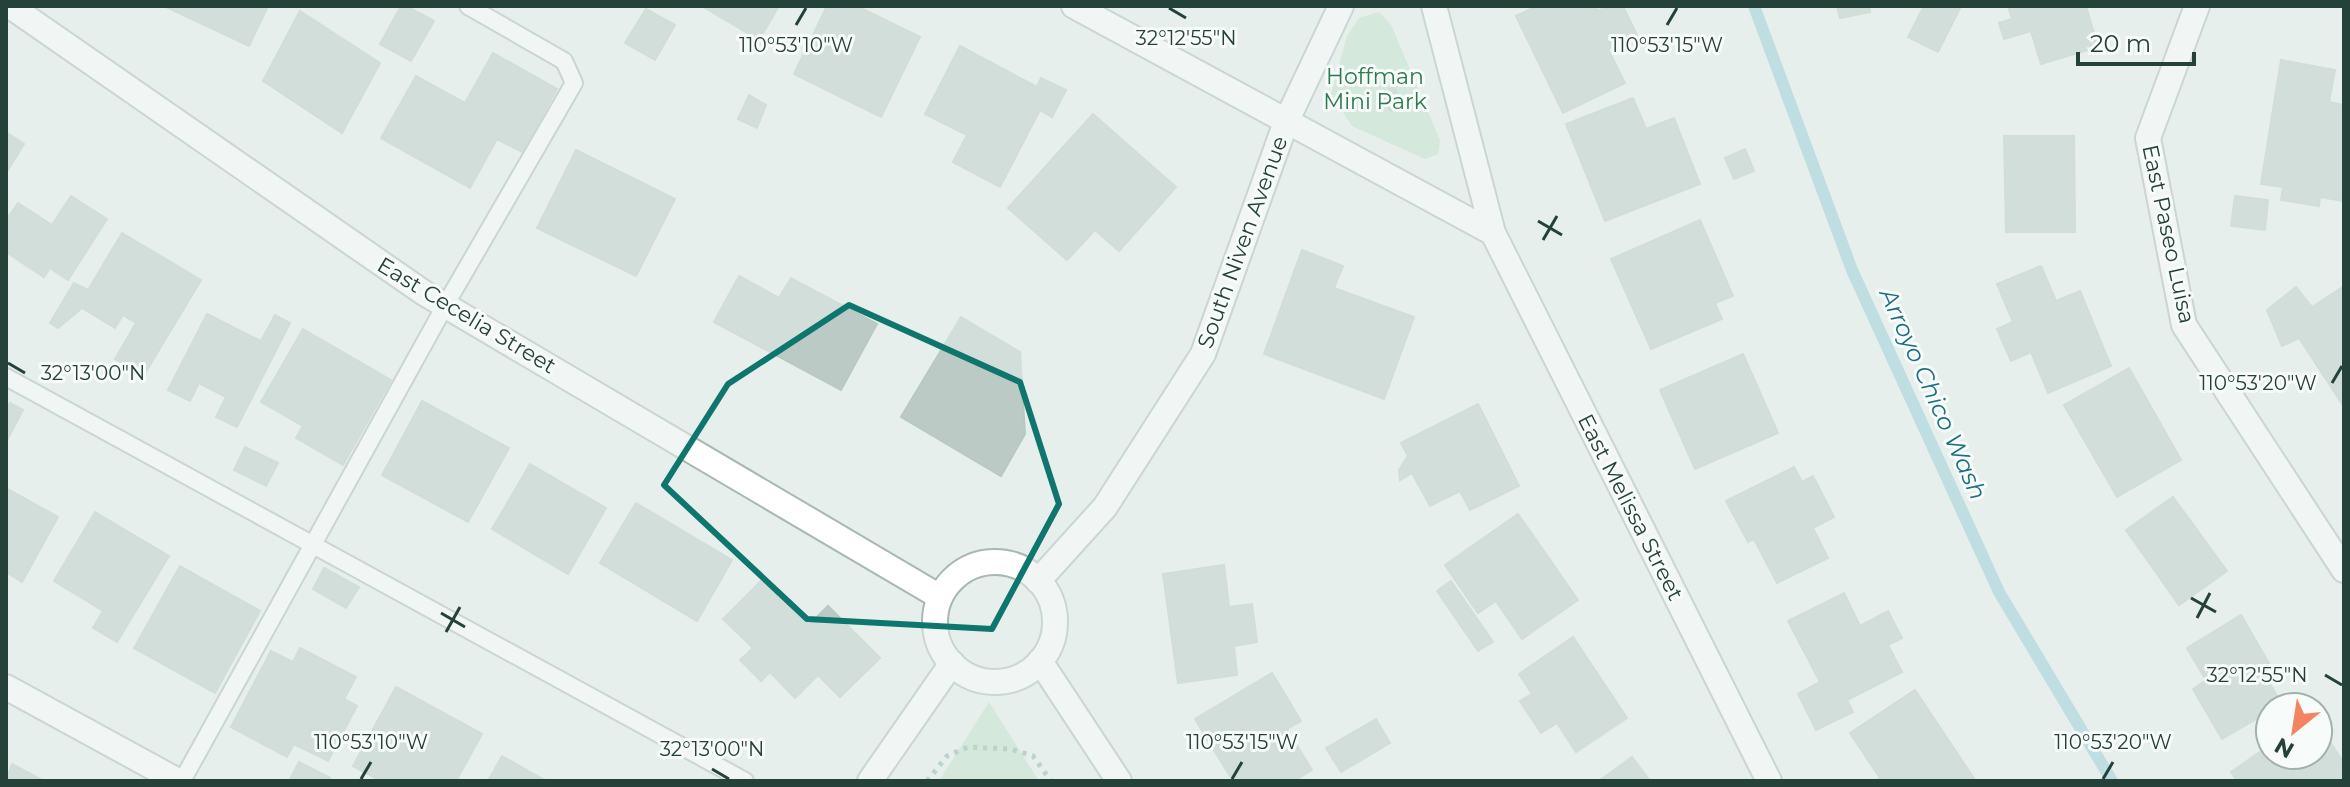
<svg xmlns="http://www.w3.org/2000/svg" width="2350" height="787" font-family="Montserrat,sans-serif">
  <rect width="100%" height="100%" fill="#e6efeb"/>
  <g fill="#bfe0c8">
    <path d="M1379,12L1391,25L1440,140L1438,154L1425,159L1352,126L1331,94L1347,36L1359,18Z"/>
    <path d="M989,702L1039,781H939Z"/>
  </g>
  <g fill="none" stroke-linecap="round" stroke-linejoin="round">
    <path stroke="#8ec9d4" stroke-width="12" d="M1754,6L1852,270L1999,592L2112,781"/>
  </g>
  <g fill="#bbcac4" stroke="#b8c9c2" stroke-width="2">
    <path d="M164,6H268L249,46Z"/>
    <path d="M401,6H406L434,21L411,61L380,44Z"/>
    <path d="M702,6H779L759,40Z"/>
    <path d="M827,6H857L920,37L881,117L794,74Z"/>
    <path d="M1537,6H1595L1597,10L1623,6L1637,35L1608,49L1625,83L1563,113L1516,16Z"/>
    <path d="M1837,6H1869L1870,12L1840,18Z"/>
    <path d="M1924,6H1961L1938,52L1908,37Z"/>
    <path d="M2008,6H2086L2098,47L2041,64L2031,31L2004,39L1999,23L2012,19Z"/>
    <path d="M646,9L675,25L655,60L625,43Z"/>
    <path d="M300,11L380,63L342,133L263,81Z"/>
    <path d="M960,46L1037,87L1041,78L1066,90L1052,117L1040,110L1000,187L953,162L967,135L925,114Z"/>
    <path d="M493,53L557,89L522,152L497,139L470,188L381,138L416,76L465,103Z"/>
    <path d="M2281,60L2335,70L2329,102L2344,105V201L2320,197L2319,206L2281,200L2283,187L2261,184Z"/>
    <path d="M1393,86L1403,102L1391,111L1381,97Z"/>
    <path d="M749,95L766,105L757,128L738,119Z"/>
    <path d="M1633,98L1646,129L1674,118L1700,184L1605,221L1566,124Z"/>
    <path d="M1093,114L1176,187L1119,251L1095,230L1067,260L1008,208Z"/>
    <path d="M6,132L24,144L6,173Z"/>
    <path d="M2004,136H2074L2075,232H2006Z"/>
    <path d="M1745,149L1754,171L1734,179L1725,158Z"/>
    <path d="M576,150L675,199L636,276L537,228Z"/>
    <path d="M71,196L107,219L68,280L50,268L44,277L6,252V220L18,203L52,225Z"/>
    <path d="M2235,196L2268,200L2265,230L2231,226Z"/>
    <path d="M1700,220L1733,296L1715,303L1722,319L1651,349L1611,259Z"/>
    <path d="M122,233L201,280L144,375L115,359L136,323L123,315L115,328L82,308L58,328L50,323L74,283L88,290Z"/>
    <path d="M1302,250L1343,266L1334,288L1414,317L1384,399L1264,354Z"/>
    <path d="M2041,266L2056,301L2080,291L2111,366L2048,393L2031,352L2011,361L1997,329L2013,322L1997,284Z"/>
    <path d="M739,276L779,298L791,278L877,324L841,390L714,322Z"/>
    <path d="M2344,286V407L2299,338L2282,346L2267,310L2296,287L2312,307Z"/>
    <path d="M207,314L261,341L275,315L290,323L237,427L216,417L226,397L199,383L190,401L168,390Z"/>
    <path d="M961,317L1020,352L1025,434L1001,476L901,417Z"/>
    <path d="M303,329L391,380L343,465L296,438L303,426L261,402Z"/>
    <path d="M1743,354L1778,433L1695,469L1660,390Z"/>
    <path d="M2129,368L2181,460L2117,497L2064,405Z"/>
    <path d="M422,401L509,448L468,522L382,475Z"/>
    <path d="M10,403L23,410L6,442V410Z"/>
    <path d="M1478,404L1519,486L1470,510L1460,491L1430,506L1412,473L1400,480L1399,470L1408,456L1401,443Z"/>
    <path d="M245,447L278,463L266,486L234,470Z"/>
    <path d="M530,464L606,508L568,574L492,529Z"/>
    <path d="M1794,467L1802,482L1813,476L1834,517L1813,528L1828,558L1777,583L1754,539L1748,542L1726,501Z"/>
    <path d="M6,488L58,517L22,582L6,572Z"/>
    <path d="M2173,497L2227,571L2179,605L2126,530Z"/>
    <path d="M636,503L732,560L697,621L600,563Z"/>
    <path d="M95,512L169,556L117,642L93,628L103,611L54,581Z"/>
    <path d="M1518,514L1578,600L1522,639L1496,601L1478,613L1445,565Z"/>
    <path d="M1224,565L1229,607L1252,604L1257,642L1234,646L1237,675L1178,683L1163,574Z"/>
    <path d="M180,566L260,611L215,693L134,648Z"/>
    <path d="M324,568L359,587L346,608L313,589Z"/>
    <path d="M763,579L809,625L828,606L880,658L840,697L818,675L795,698L770,672L761,681L740,660L753,648L723,619Z"/>
    <path d="M1451,581L1493,642L1478,651L1437,591Z"/>
    <path d="M1844,593L1860,626L1888,611L1902,638L1888,645L1902,672L1847,700L1853,712L1816,730L1798,694L1820,682L1788,621Z"/>
    <path d="M2241,615L2278,679L2270,684L2282,704L2270,707V711L2222,739L2193,689L2206,680L2187,648Z"/>
    <path d="M1573,637L1627,718L1576,752L1557,723L1541,733L1520,701L1532,694L1519,674Z"/>
    <path d="M300,648L356,677L344,699L357,706L328,761L294,744L287,757L231,727L271,651L293,662Z"/>
    <path d="M1272,673L1301,721L1287,729L1312,770L1294,781H1233L1195,719Z"/>
    <path d="M396,687L482,734L456,781H381L353,766Z"/>
    <path d="M1915,690L1975,780L1875,781L1880,778L1850,733Z"/>
    <path d="M1376,719L1390,743L1341,772L1326,748Z"/>
    <path d="M2318,724L2344,763V781H2237L2231,772L2270,745V755H2318Z"/>
    <path d="M502,756L546,781H488Z"/>
    <path d="M1632,757L1650,781H1599Z"/>
    <path d="M299,762L330,778L328,781H289Z"/>
    <path d="M12,764L42,780L41,781H6Z"/>
  </g>
  <g fill="none" stroke-linecap="round" stroke-linejoin="round">
    <defs>
      <g id="service">
        <path d="M6,377L745,781"/>
        <path d="M182,781L446,304L574,83L564,61L468,6"/>
      </g>
      <g id="minor">
        <path d="M10,6L424,293L940,597"/>
        <path d="M1074,6L1493,233L1769,781"/>
        <path d="M1434,6L1493,233"/>
        <path d="M2197,6L2148,138L2184,325L2344,570"/>
        <circle cx="995" cy="622" r="60"/>
        <path d="M1038,581L1105,507L1203,354L1286,122L1341,6"/>
        <path d="M1040,661L1119,781"/>
        <path d="M6,687L178,781"/>
        <path d="M870,781L952,663"/>
      </g>
    </defs>
    <use href="#service" stroke="#a8b8b2" stroke-width="20"/>
    <use href="#minor" stroke="#a8b8b2" stroke-width="28"/>
    <path stroke="#86b3a5" stroke-width="5" stroke-dasharray="4 6" stroke-linecap="butt" d="M927,781L947,756L968,747L1011,749L1033,756L1051,781"/>
    <use href="#service" stroke="#fff" stroke-width="16"/>
    <use href="#minor" stroke="#fff" stroke-width="24"/>
  </g>
  <path d="M0 0H2350V787H0ZM849,305L1020,382L1059,504L992,629L807,619L664,485L728,384Z" fill="#e6efeb" fill-opacity=".55" fill-rule="evenodd"/>
  <path fill="none" stroke="#0f766e" stroke-width="6" stroke-linejoin="round" d="M849,305L1020,382L1059,504L992,629L807,619L664,485L728,384Z"/>
  <path fill="none" stroke="#24423a" stroke-width="3" d="M1169,8L1186,18M796,25L806,8M1667,25L1677,8M1538,221L1562,235M1543,240L1557,216M8,363L25,373M2332,383L2342,366M2191,598L2216,612M441,613L465,627M2197,618L2210,593M446,632L460,607M2325,675L2342,685M712,769L729,779M361,779L371,762M1232,779L1242,762M2103,779L2113,762"/>
  <g text-anchor="middle" stroke-width="6" stroke-linejoin="round" paint-order="stroke">
    <g font-size="22" fill="#2d7a4b" stroke="#f7fbf9">
      <text x="1375" y="84">Hoffman<tspan x="1375" dy="25">Mini Park</tspan></text>
    </g>
    <g font-size="22" fill="#24423a" stroke="#f7fbf9">
      <text transform="translate(2169 234) rotate(78)" y="8">East Paseo Luisa</text>
      <text transform="translate(1242 242) rotate(-70)" y="8">South Niven Avenue</text>
      <text transform="translate(467 315) rotate(31)" y="8">East Cecelia Street</text>
      <text transform="translate(1631 507) rotate(63)" y="8">East Melissa Street</text>
    </g>
    <g font-size="24" font-style="italic" fill="#1c6f80" stroke="#f7fbf9">
      <text transform="translate(1933 394) rotate(66)" y="8">Arroyo Chico Wash</text>
    </g>
  </g>
  <g font-size="20" text-anchor="middle" fill="#24423a" stroke="#f7fbf9" stroke-width="6" stroke-linejoin="round" paint-order="stroke">
    <text x="1186" y="45">32°12'55"N</text>
    <text x="796" y="52">110°53'10"W</text>
    <text x="1667" y="52">110°53'15"W</text>
    <text x="93" y="380">32°13'00"N</text>
    <text x="2258" y="390">110°53'20"W</text>
    <text x="2257" y="682">32°12'55"N</text>
    <text x="371" y="749">110°53'10"W</text>
    <text x="1242" y="749">110°53'15"W</text>
    <text x="2113" y="749">110°53'20"W</text>
    <text x="712" y="756">32°13'00"N</text>
  </g>
  <rect width="2350" height="787" fill="none" stroke="#24423a" stroke-width="16"/>
  <g transform="translate(2294 731) rotate(210)"><circle r="38" fill="#f7fbf9" stroke="#a3b1ad" stroke-width="2"/>
  <path d="M0-6L14 30L0 20L-14 30Z" fill="#f4845f"/>
  <text y="-12" font-size="22" font-weight="bold" text-anchor="middle" fill="#24423a">N</text>
  </g>
  <path d="M2078 52v12h116v-12" fill="none" stroke="#24423a" stroke-width="4"/>
  <text x="2090" y="52" font-size="24" fill="#24423a" stroke="#f7fbf9" stroke-width="6" paint-order="stroke">20 m</text>
</svg>
